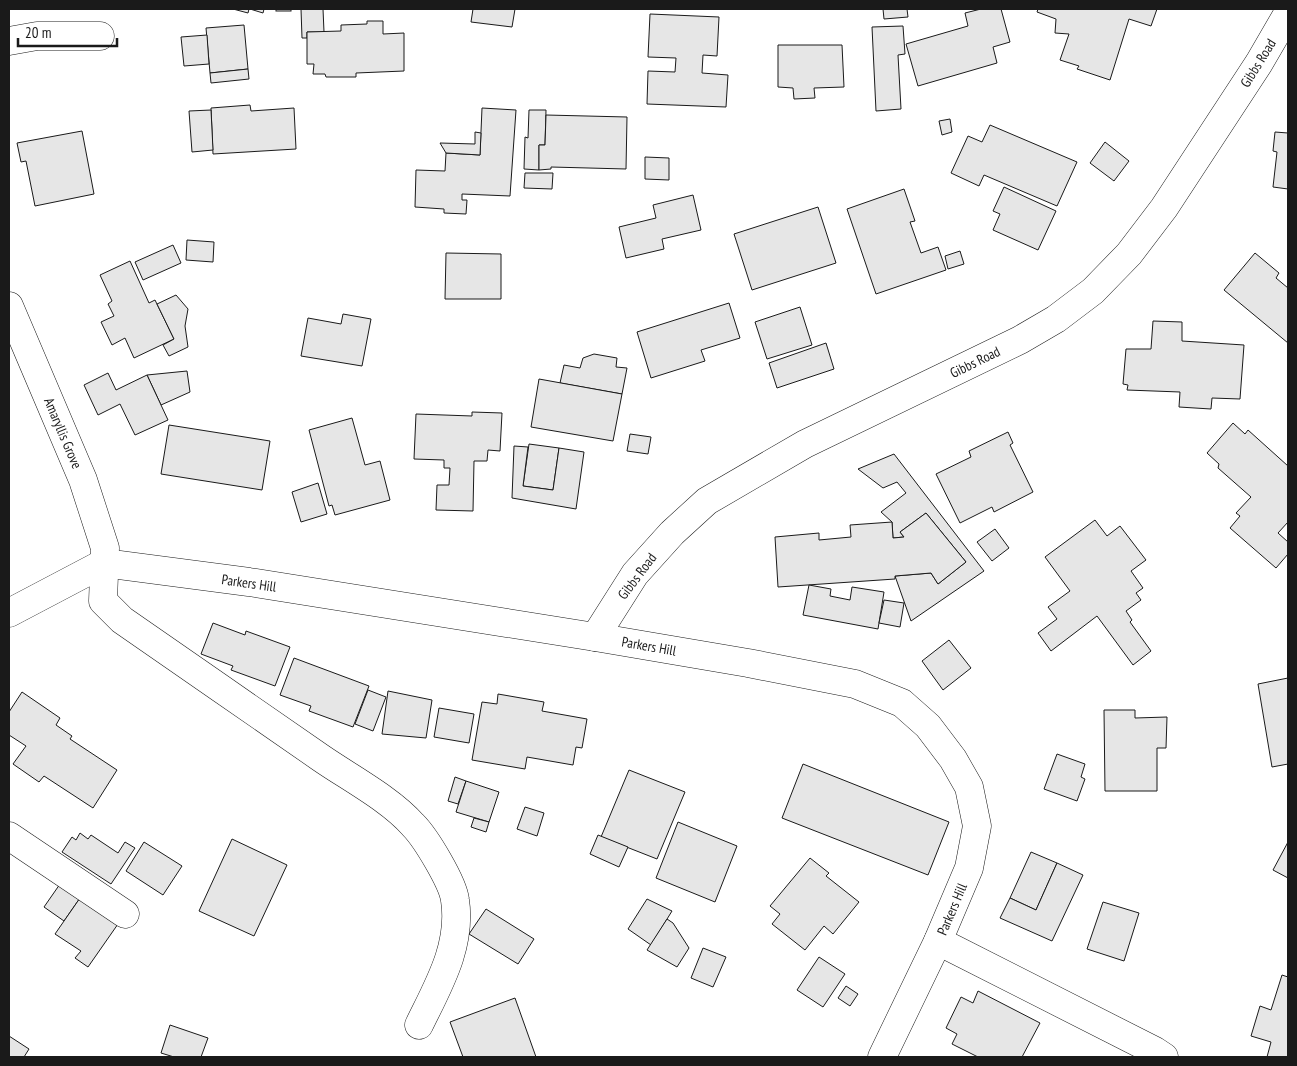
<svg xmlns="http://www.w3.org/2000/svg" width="1297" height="1066" font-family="'PT Sans Narrow',sans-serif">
  <rect width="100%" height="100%" fill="#fff"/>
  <g fill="#e6e6e6" stroke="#1a1a1a">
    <path d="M233,9H249L248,13Z"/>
    <path d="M250,9H264L263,13Z"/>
    <rect x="276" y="9" width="15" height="2"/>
    <path d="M301,9H323L324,32H307V38H302Z"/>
    <path d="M473,9H515L512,27L471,22Z"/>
    <path d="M883,9H907L908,17L884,19Z"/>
    <path d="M981,9H1001L1010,42L993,47L997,63L918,86L906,44L968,26L965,13Z"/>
    <path d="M1037,9H1157L1151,26L1129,19L1110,80L1077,69L1079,66L1060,60L1069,34L1055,33L1056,19L1037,12L1038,9Z"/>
    <path d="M650,14L719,17L717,56L703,55L702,73L728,75L726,107L647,104L648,71L675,72L676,58L648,57Z"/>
    <path d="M367,21H383V34L404,33V71L356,73V77H326L325,74H313L314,64H307V32L341,31V25L367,24Z"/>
    <path d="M244,25L248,69L210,73L206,28Z"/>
    <path d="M903,26L905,54L898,55L901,109L876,111L872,27Z"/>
    <path d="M207,35L209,64L184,66L181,37Z"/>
    <path d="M778,45H842L844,87L814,88L815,98L794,99L793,88L778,87Z"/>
    <path d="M248,69L249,79L211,83L210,73Z"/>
    <path d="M250,105L251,111L294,108L296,149L213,154L211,108Z"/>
    <path d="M482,108L516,110L510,196L462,194V200H467L466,214L444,213V209L415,207L416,170L445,171L446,153L480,155Z"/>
    <path d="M211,110L213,150L192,152L189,111Z"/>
    <path d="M529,110H546L545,145H539V170L524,169L525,137L528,138Z"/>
    <path d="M546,115L627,117L626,169L551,167V169L539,170V145H545Z"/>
    <path d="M950,119L952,132L942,135L939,121Z"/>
    <path d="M990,125L1077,162L1057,206L984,175L979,186L951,173L968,136L982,142Z"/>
    <path d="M82,131L94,194L35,206L26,161L21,162L17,143Z"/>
    <path d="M475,132L481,133L480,155L446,153L440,143L475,144Z"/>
    <path d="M1275,132L1288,133V189L1273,187L1277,152L1273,151Z"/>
    <path d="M1105,142L1129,161L1114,181L1090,163Z"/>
    <path d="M645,157L669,158V180L645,179Z"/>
    <path d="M525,173H553L552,189L524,188Z"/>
    <path d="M1004,187L1056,211L1038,250L993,230L1000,214L993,211Z"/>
    <path d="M904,189L915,221L910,222L921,253L938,247L946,270L876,294L847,209Z"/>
    <path d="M693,195L701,230L662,239L664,249L626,258L619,227L656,218L653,205Z"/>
    <path d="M818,207L836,263L752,290L734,234Z"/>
    <path d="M187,240L214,242L213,262L186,260Z"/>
    <path d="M173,245L181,263L143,280L135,262Z"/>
    <path d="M960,251L964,264L948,269L945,256Z"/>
    <path d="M446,253L501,254V299H445Z"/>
    <path d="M1255,253L1279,273L1276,278L1288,288V343L1224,290Z"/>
    <path d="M130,261L149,303L155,300L174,339L134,358L125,338L112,345L101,322L114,316L108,304L112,301L100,275Z"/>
    <path d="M176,295L188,309L185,326L188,347L169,356L163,345L174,339L157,304Z"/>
    <path d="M729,303L740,338L701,350L705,361L651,378L637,332Z"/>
    <path d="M800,307L812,345L767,359L755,322Z"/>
    <path d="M343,314L371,319L362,366L301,356L308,318L341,324Z"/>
    <path d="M1153,321L1182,322V341L1244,345L1240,399L1212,398L1211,409L1179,407L1180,392L1127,390L1128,385L1123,384L1126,349H1151Z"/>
    <path d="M826,343L834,369L777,388L769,363Z"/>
    <path d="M594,354L617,358L616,367L627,368L622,394L560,383L564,365L580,368L583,358Z"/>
    <path d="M187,371L190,392L161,405L147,375Z"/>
    <path d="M108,373L116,390L147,375L168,420L135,435L120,404L98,415L84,385Z"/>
    <path d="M539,379L622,394L613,441L531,427Z"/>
    <path d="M472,412L502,413L500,451L488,450L487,461H474L473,511L436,510L437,485H449L450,468H444V460L414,459L416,414L472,416Z"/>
    <path d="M352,418L365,465L380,461L390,500L335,515L332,505L329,506L309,430Z"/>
    <path d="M1233,423L1245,434L1248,430L1288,466V522L1278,533L1288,542V554L1276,568L1230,528L1240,516L1236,513L1251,497L1218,468L1219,464L1207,453Z"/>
    <path d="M169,425L270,441L262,490L161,474Z"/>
    <path d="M1008,432L1013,443L1010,445L1033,492L994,512L992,507L960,523L936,474L971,457L969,451Z"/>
    <path d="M630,434L651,437L648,454L627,451Z"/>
    <path d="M529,444L559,448L553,490L523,486Z"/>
    <path d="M514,446L528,447L523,486L553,490L559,448L584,452L576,509L512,498Z"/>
    <path d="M894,454L984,571L911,621L895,576L931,573L938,584L966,562L926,513L900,532L904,537L893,538L892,522L881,512L906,493L897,482L883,488L858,469Z"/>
    <path d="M318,483L327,514L301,522L292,492Z"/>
    <path d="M926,513L966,562L938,584L931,573L895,576V579L778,587L775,537L819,533V540L851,537L850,525L892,522L893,538L904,537L900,532Z"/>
    <path d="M1095,520L1107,536L1120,526L1146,560L1131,571L1143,588L1136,593L1141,600L1126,611L1132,620L1130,622L1151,651L1133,665L1097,616L1051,651L1038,633L1057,619L1048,607L1070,591L1045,557Z"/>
    <path d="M995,529L1009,548L992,561L977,542Z"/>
    <path d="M809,585L831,589L830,596L850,600L852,587L884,592L878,629L803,615Z"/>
    <path d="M884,600L904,603L900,627L879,623Z"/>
    <path d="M213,623L245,635L246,631L290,647L275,686L231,670L233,666L201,654Z"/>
    <path d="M949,640L971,668L943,690L922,661Z"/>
    <path d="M294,658L369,686L353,727L309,711L311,706L280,695Z"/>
    <path d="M1288,678V764L1272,767L1258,684Z"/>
    <path d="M368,690L386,697L373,731L355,724Z"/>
    <path d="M388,691L432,700L426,738L382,734Z"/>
    <path d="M22,692L60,718L56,725L72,736L70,739L117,770L93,808L44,776L39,782L13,764L26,746L9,735V712Z"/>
    <path d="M498,694L544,702L542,711L587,719L582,748L576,747L573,765L527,757L525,769L472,760L482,702L497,704Z"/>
    <path d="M439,708L474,714L469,743L434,737Z"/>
    <path d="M1104,710H1135V718L1167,717L1166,748H1157V791H1105Z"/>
    <path d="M1057,754L1085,764L1081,777L1085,779L1077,801L1044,789Z"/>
    <path d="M803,764L949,822L928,875L782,818Z"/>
    <path d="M629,770L685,792L657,859L601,837Z"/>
    <path d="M455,777L466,781L458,804L448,801Z"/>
    <path d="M466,781L499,792L489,822L456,812Z"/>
    <path d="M525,807L544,813L537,836L517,829Z"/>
    <path d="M474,818L489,822L486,832L471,827Z"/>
    <path d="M678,822L737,846L715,902L656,878Z"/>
    <path d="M80,833L88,839L91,835L118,853L125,842L135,848L111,884L62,852L72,837L76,840Z"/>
    <path d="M598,835L628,847L619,867L590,854Z"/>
    <path d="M232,839L287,865L254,936L199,911Z"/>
    <path d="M144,842L182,866L163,895L126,871Z"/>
    <path d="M1288,842V878L1273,870Z"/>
    <path d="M1031,852L1057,863L1036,910L1010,898Z"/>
    <path d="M810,858L829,873L826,876L859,902L833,934L824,926L805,950L772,924L780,914L770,906Z"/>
    <path d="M1057,863L1083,875L1052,941L1000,918L1010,898L1036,910Z"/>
    <path d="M60,884L80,898L64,921L44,907Z"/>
    <path d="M80,898L118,924L88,967L75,958L81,951L55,934Z"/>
    <path d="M647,899L672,911L651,945L628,929Z"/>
    <path d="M1103,902L1139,913L1124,961L1087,949Z"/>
    <path d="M486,909L534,939L518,964L469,934Z"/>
    <path d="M667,919L673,923L689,948L677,967L647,950Z"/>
    <path d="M703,948L726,957L713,987L691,978Z"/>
    <path d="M819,957L845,974L823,1007L797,990Z"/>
    <path d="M1282,975L1288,977V1057H1267L1271,1042L1251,1036L1260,1006L1271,1010Z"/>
    <path d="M846,986L858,994L850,1006L838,998Z"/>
    <path d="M978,991L1040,1023L1022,1057H978L952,1044L957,1034L946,1028L961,997L973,1003Z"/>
    <path d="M515,998L536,1057H463L450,1022Z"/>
    <path d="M170,1025L208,1038L201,1057H174L161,1053Z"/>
    <path d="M9,1036L29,1049L24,1057H9Z"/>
  </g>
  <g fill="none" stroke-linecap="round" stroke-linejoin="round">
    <defs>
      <g id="minor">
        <path d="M9,41L37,36H100"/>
        <path d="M9,306L83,480L105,548L103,601L122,620C188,666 255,712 321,758C350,778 390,799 413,825C426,838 453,883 455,900C462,946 438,986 419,1025"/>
        <path d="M9,613L104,563L249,582L595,637L748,663L855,684L902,703L928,726L953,759L969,787L977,826L969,868L938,941L882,1057"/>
        <path d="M595,637L635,574L672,533L707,501L805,444L1020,340L1056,319L1093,291L1129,254L1164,208L1259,63L1288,13"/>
        <path d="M9,836L125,914"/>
        <path d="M938,941L1155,1051L1164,1057"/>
      </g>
    </defs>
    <use href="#minor" stroke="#1a1a1a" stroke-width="29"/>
    <use href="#minor" stroke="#fff" stroke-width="28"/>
  </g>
  <g text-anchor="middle" stroke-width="4" stroke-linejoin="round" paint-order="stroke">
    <g font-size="14" fill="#1a1a1a" stroke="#fff">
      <text transform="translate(1258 63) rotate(-58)" y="5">Gibbs Road</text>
      <text transform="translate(975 362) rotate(-26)" y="5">Gibbs Road</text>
      <text transform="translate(63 433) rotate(67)" y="5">Amaryllis Grove</text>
      <text transform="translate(637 576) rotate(-53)" y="5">Gibbs Road</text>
      <text transform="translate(249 583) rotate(8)" y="5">Parkers Hill</text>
      <text transform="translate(649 646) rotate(10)" y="5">Parkers Hill</text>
      <text transform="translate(952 909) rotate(-67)" y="5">Parkers Hill</text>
    </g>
  </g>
  <rect width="1297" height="1066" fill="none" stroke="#1a1a1a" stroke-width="20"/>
  <path d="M18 38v8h99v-8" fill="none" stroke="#1a1a1a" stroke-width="2.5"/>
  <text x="25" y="38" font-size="15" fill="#1a1a1a" stroke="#ffffff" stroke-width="4" paint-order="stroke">20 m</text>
</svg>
